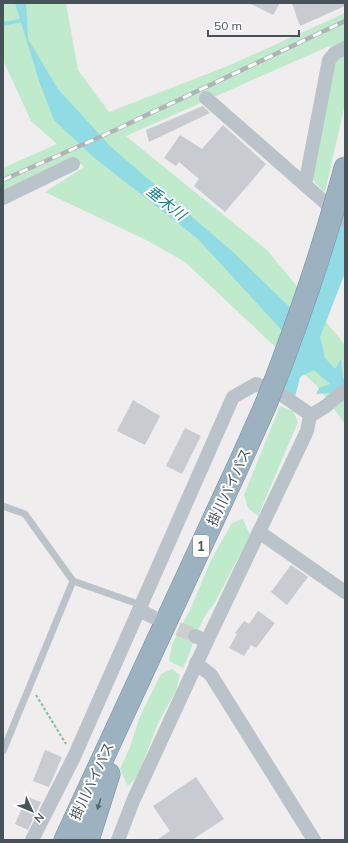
<svg xmlns="http://www.w3.org/2000/svg" width="348" height="843" font-family="Mulish,'Noto Sans JP',sans-serif">
  <rect width="100%" height="100%" fill="#f0edee"/>
  <g fill="#bfeacb">
    <path d="M3,3H66L78,70L109,112L230,65L345,13V44L327,47L126,136L143,150L267,250L345,345V424L319,388L185,262L148,241L45,192L84,167L74,158L3,191V168L57,144L31,121L3,60Z"/>
    <path d="M345,54V104L325,192L315,183L312,176L333,67L337,58Z"/>
    <path d="M280,406L293,411L298,422L258,516L248,508L244,495Z"/>
    <path d="M243,519L250,535L214,604C198,621 193,648 183,668L169,661L172,644L191,608L211,560L232,523Z"/>
    <path d="M172,669L180,675L176,691L159,721L137,777L128,786L120,769L130,747L140,716L161,674Z"/>
  </g>
  <path fill="#90dbe4" d="M15,3H26L28,39L58,89L111,147L234,253L307,324L339,215L345,220V273L320,337L325,358L335,369L341,359L343,378L345,380V400L338,392L316,394L319,388L330,384L314,370L300,377L295,397L279,393L297,347L198,239L92,156L54,120L40,84Z"/>
  <g fill="none" stroke-linecap="round" stroke-linejoin="round">
    <path stroke="#90dbe4" stroke-width="3.5" d="M3,24L23,20"/>
  </g>
  <g fill="#c8cbcf">
    <path d="M249,3H280L273,15Z"/>
    <path d="M292,3H345V6L300,26Z"/>
    <path d="M203,106L210,113L149,142L146,130Z"/>
    <path d="M223,125L266,164L225,212L194,186L199,179L179,162L176,166L164,158L180,135L202,149Z"/>
    <path d="M133,400L160,416L145,445L117,431Z"/>
    <path d="M185,428L201,436L182,474L166,466Z"/>
    <path d="M291,565L308,577L287,605L271,592Z"/>
    <path d="M258,611L275,623L256,648L251,645L244,656L229,648L237,634L235,633L244,621L249,624Z"/>
    <path d="M45,750L62,757L49,787L33,781Z"/>
    <path d="M196,777L224,819L192,840H157L170,831L153,806Z"/>
    <path d="M27,797L41,802L28,830L15,824Z"/>
  </g>
  <g fill="none" stroke-linecap="round" stroke-linejoin="round">
    <path stroke="#ceced0" stroke-width="14" stroke-dasharray="14 7" stroke-linecap="butt" d="M159,620L195,636"/>
    <defs>
      <g id="trunk">
        <path d="M337,197L345,168"/>
        <path d="M65,840L240,462L266,404"/>
        <path d="M88,840L109,774"/>
      </g>
    </defs>
    <use href="#trunk" stroke="#7490a4" stroke-width="23"/>
    <path stroke="#7ac598" stroke-width="2" stroke-dasharray="3 2" stroke-linecap="butt" d="M36,695L66,744"/>
    <g stroke="#bac3c9" stroke-width="7">
      <path d="M3,506L25,514L73,581L141,605"/>
      <path d="M3,751L73,581"/>
    </g>
    <g stroke="#bac3c9" stroke-width="14">
      <path d="M206,98L345,220"/>
      <path d="M305,185L329,60L335,53L345,48"/>
      <path d="M3,198L73,164"/>
      <path d="M259,532L345,592"/>
      <path d="M139,610L153,617"/>
      <path d="M195,636L207,641"/>
      <path d="M196,663L211,675L314,840"/>
      <path d="M32,840L74,757L233,397L256,384L279,393L311,415"/>
      <path d="M118,840L133,801L207,641L307,431L310,416L326,406L345,390"/>
    </g>
    <use href="#trunk" stroke="#9cb2c1" stroke-width="22"/>
    <defs>
      <path id="rail" d="M3,180L111,132L345,21"/>
    </defs>
    <use href="#rail" stroke="#b0b4b7" stroke-width="4.5"/>
    <use href="#rail" stroke="#fff" stroke-width="3" stroke-dasharray="9" stroke-linecap="butt"/>
    <defs>
      <path id="trunk-bridge" d="M266,404C293,336 317,267 337,197"/>
    </defs>
    <use href="#trunk-bridge" stroke="#7490a4" stroke-width="23" stroke-linecap="butt"/>
    <use href="#trunk-bridge" stroke="#9cb2c1" stroke-width="22"/>
  </g>
  <defs><path id="oneway-solid" d="M-6-.8H1V-3.2L6.5 0L1 3.2V.8H-6Z"/></defs>
  <use fill="#58666e" href="#oneway-solid" transform="translate(99 804) rotate(107)"/>
  <g text-anchor="middle" stroke-width="4" stroke-linejoin="round" paint-order="stroke">
    <rect fill="#fff" stroke="#7e878b" stroke-width="1" x="193" y="535" width="16" height="22" rx="3"/>
    <g font-size="13" font-weight="bold" fill="#475359">
      <text x="201" y="551">1</text>
    </g>
    <g font-size="14" fill="#475359" stroke="#fff">
      <text transform="translate(229 487) rotate(-65)" y="5">掛川バイパス</text>
      <text transform="translate(92 781) rotate(-65)" y="5">掛川バイパス</text>
    </g>
    <g font-size="15" font-style="italic" fill="#18828d" stroke="#fff">
      <text transform="translate(166 203) rotate(39)" y="5">垂木川</text>
    </g>
  </g>
  <rect width="348" height="843" fill="none" stroke="#475359" stroke-width="8"/>
  <g transform="translate(32 811) rotate(134)" stroke="#ffffff" stroke-width="3" paint-order="stroke">
  <path d="M0-3L7 15L0 10L-7 15Z" fill="#475359"/>
  <text y="-6" font-size="11" font-weight="bold" text-anchor="middle" fill="#475359">N</text>
  </g>
  <path d="M208 30v6h91v-6" fill="none" stroke="#475359" stroke-width="2"/>
  <text x="214" y="30" font-size="12" fill="#475359" stroke="#ffffff" stroke-width="3" paint-order="stroke">50 m</text>
</svg>
